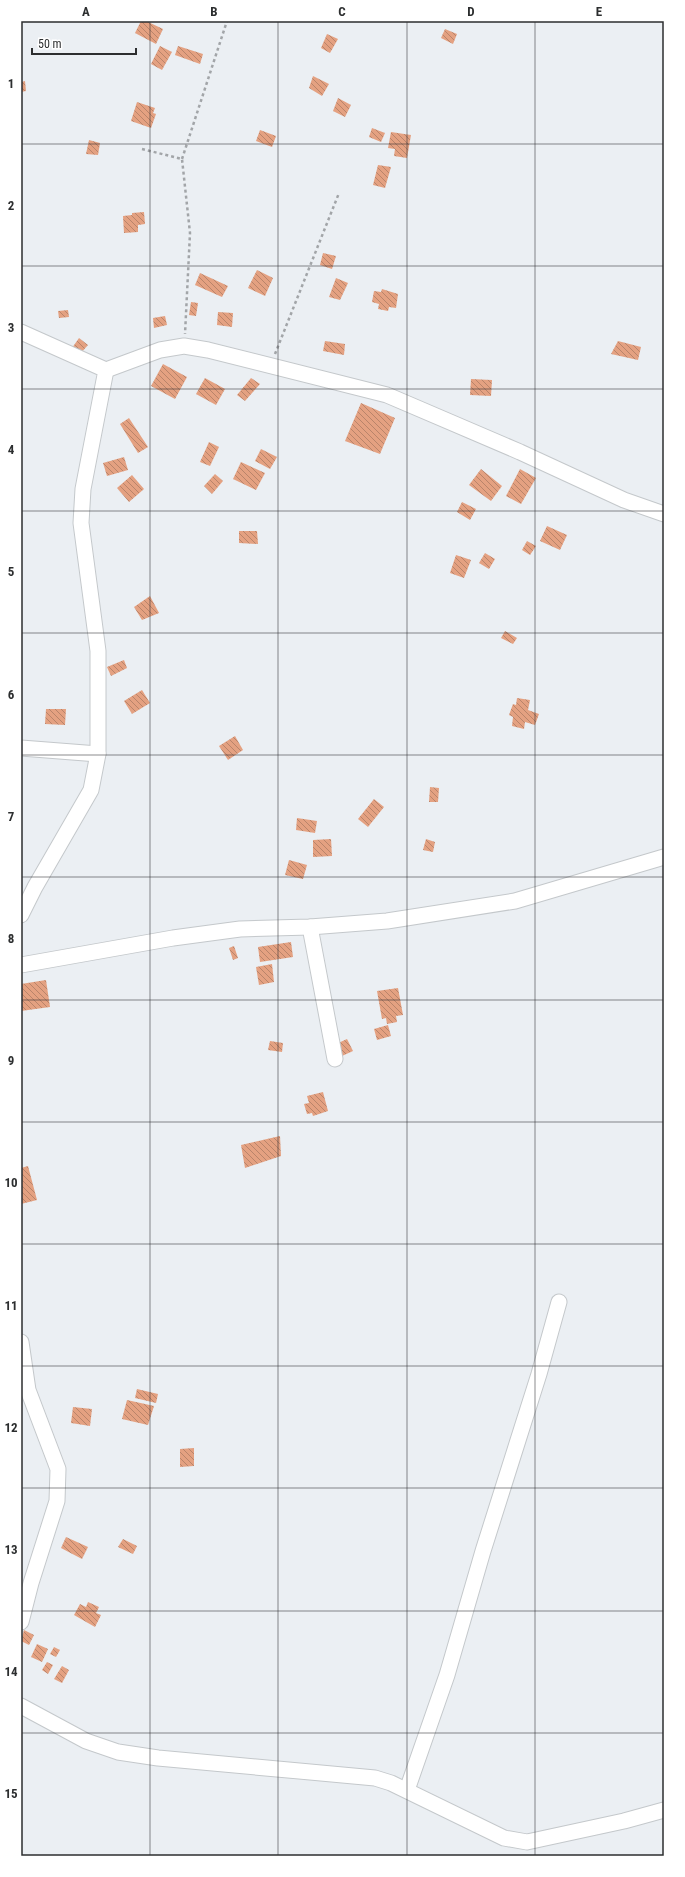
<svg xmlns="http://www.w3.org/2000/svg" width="685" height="1877" font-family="'Roboto Condensed',sans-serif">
  <defs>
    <pattern id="building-back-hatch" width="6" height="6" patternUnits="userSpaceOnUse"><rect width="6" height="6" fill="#e4a181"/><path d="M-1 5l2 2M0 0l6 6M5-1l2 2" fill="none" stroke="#b9846a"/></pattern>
  </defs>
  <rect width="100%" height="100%" fill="#ebeff3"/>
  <g fill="url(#building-back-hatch)">
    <path d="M141,21H146L163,29L156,44L135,33Z"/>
    <path d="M445,29L457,34L453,44L441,38Z"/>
    <path d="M327,34L338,39L330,53L321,48Z"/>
    <path d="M160,46L172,52L162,70L151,64Z"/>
    <path d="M178,46L203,54L200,64L175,55Z"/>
    <path d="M313,76L329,84L322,96L309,88Z"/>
    <path d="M25,81L26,91L21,92V82Z"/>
    <path d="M338,98L351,105L345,117L333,111Z"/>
    <path d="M137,102L155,108L153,113L156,114L151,128L131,121Z"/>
    <path d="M372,128L385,133L381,142L369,137Z"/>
    <path d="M260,130L276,136L272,147L256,141Z"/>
    <path d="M391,132L411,135L407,158L394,156L395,149L388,148Z"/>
    <path d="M89,140L100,143L98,155L86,154Z"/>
    <path d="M378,165L391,167L385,188L373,185Z"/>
    <path d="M144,212L145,224L138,225V232L124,233L123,216L132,215V213Z"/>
    <path d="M323,253L336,256L332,269L320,265Z"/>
    <path d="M257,270L273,278L265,296L248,288Z"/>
    <path d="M200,273L228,286L222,297L195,285Z"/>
    <path d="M336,278L348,283L340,300L329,297Z"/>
    <path d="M382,289L398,294L396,308L389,307L388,311L378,309L379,304L372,302L374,291L381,292Z"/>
    <path d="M191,302L198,303L196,316L189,315Z"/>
    <path d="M68,310L69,317L59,318L58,311Z"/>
    <path d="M218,312L233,313L232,327L217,325Z"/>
    <path d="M165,316L167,325L154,328L153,318Z"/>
    <path d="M79,338L88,345L80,354L72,348Z"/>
    <path d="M325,341L345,344L344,355L323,351Z"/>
    <path d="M618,341L641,347L638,360L611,354Z"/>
    <path d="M163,364L187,377L175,399L151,386Z"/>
    <path d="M205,378L225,389L216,405L196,394Z"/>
    <path d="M251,378L260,384L245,401L237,395Z"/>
    <path d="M471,379L492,380L491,396L470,395Z"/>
    <path d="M361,403L395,418L380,454L345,441Z"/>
    <path d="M129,418L148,447L138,453L120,424Z"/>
    <path d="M209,442L219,447L210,466L200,462Z"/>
    <path d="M261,449L277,457L270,469L255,461Z"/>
    <path d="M124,457L128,470L107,476L103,463Z"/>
    <path d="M241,462L265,473L256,490L233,479Z"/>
    <path d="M481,469L502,486L491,501L469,485Z"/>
    <path d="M520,469L536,478L521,504L506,496Z"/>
    <path d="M215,474L223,481L212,494L204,486Z"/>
    <path d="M132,475L144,489L129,502L117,488Z"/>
    <path d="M462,502L476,509L470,520L457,512Z"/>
    <path d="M547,526L567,535L560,550L540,541Z"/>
    <path d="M239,531H257L258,544L239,543Z"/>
    <path d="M527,541L536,546L530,555L522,550Z"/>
    <path d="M485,553L495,559L489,569L479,563Z"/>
    <path d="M456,555L471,560L464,578L450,573Z"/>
    <path d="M150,596L159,613L142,620L134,607Z"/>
    <path d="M505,631L517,638L513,644L501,638Z"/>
    <path d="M124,660L127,668L111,676L107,667Z"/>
    <path d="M142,690L150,703L132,714L124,701Z"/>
    <path d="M517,698L530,700L528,710L539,714L535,725L525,722L524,729L512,726L513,717L509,715L513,704L516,705Z"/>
    <path d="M46,709H66L65,725L45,724Z"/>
    <path d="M235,736L243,750L228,760L219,746Z"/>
    <path d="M430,787L439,788L438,802H429Z"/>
    <path d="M374,799L384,807L368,827L358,819Z"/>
    <path d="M297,818L317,821L315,833L296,830Z"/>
    <path d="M331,839L332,856L313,857V840Z"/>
    <path d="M426,839L435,842L433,852L423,850Z"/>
    <path d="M289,860L307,865L303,879L285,875Z"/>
    <path d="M291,942L293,957L260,962L258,947Z"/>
    <path d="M234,946L238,958L233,960L229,948Z"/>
    <path d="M272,964L274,982L259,985L256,967Z"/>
    <path d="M46,980L50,1007L21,1011V984Z"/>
    <path d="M398,988L403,1015L396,1016L397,1022L387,1024L386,1018L382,1019L377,991Z"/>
    <path d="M388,1025L391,1036L377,1040L374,1029Z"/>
    <path d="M347,1039L353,1051L342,1056L336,1044Z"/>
    <path d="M270,1041L283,1043L282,1052L268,1050Z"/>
    <path d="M323,1092L328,1111L313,1116L312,1113L307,1114L304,1104L309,1103L307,1096Z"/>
    <path d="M280,1136L281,1156L245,1168L241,1145Z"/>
    <path d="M28,1166L37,1200L21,1204V1168Z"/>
    <path d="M137,1389L158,1394L156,1403L135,1398Z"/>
    <path d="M127,1400L154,1406L148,1425L122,1419Z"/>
    <path d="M73,1407L92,1409L90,1426L71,1423Z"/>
    <path d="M194,1448V1466L180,1467V1449Z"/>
    <path d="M66,1537L88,1547L82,1559L61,1548Z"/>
    <path d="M123,1539L137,1546L133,1554L118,1547Z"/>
    <path d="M88,1602L99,1607L96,1613L101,1615L95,1627L74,1615L80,1604L86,1607Z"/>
    <path d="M24,1630L34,1635L29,1645L21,1641Z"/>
    <path d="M37,1644L48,1649L42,1662L31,1657Z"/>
    <path d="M54,1647L60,1650L56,1657L50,1654Z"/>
    <path d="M47,1662L53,1665L48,1674L42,1670Z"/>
    <path d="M62,1666L69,1670L62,1683L54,1679Z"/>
  </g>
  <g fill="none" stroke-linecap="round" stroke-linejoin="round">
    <defs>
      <g id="street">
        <path d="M21,332L106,370L83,489L81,523L98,651V754L91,790L35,887L21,915"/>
        <path d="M106,370L160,350L184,346L208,350L387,395L520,452L624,500L664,514"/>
        <path d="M21,748L98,754"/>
        <path d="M310,927L335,1059"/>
        <path d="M21,965L173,938L240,929L310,927L387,921L515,901L664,857"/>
        <path d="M21,1342L28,1390L58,1469L57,1501L31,1583L21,1622"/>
        <path d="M21,1706L86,1741L118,1752L158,1758L375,1778L391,1783L504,1838L527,1842L624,1821L664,1810"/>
        <path d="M407,1790L447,1675L483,1551L539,1374L559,1302"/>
      </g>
    </defs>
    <use href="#street" stroke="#c4c8cb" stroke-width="17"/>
    <g stroke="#a2a5a8" stroke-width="2.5" stroke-dasharray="3 3" stroke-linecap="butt">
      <path d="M142,149L182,159L190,233L185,334"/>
      <path d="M182,159L227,21"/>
      <path d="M275,354L339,193"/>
    </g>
    <use href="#street" stroke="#fff" stroke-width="15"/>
  </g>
  <path fill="none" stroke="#2c2e2f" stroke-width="1" stroke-opacity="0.55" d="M150,21V1856M278,21V1856M407,21V1856M535,21V1856M21,144H664M21,266H664M21,389H664M21,511H664M21,633H664M21,755H664M21,877H664M21,1000H664M21,1122H664M21,1244H664M21,1366H664M21,1488H664M21,1611H664M21,1733H664"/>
  <rect width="685" height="1877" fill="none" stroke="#ffffff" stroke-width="44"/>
  <path d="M32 48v6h104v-6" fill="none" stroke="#2c2e2f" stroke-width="2"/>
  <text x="38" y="48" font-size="12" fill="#2c2e2f" stroke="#ffffff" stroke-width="3" paint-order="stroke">50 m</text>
  <rect x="22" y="22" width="641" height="1833" fill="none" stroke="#2c2e2f" stroke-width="1.5"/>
  <g font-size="13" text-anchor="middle" font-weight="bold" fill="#2c2e2f">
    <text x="86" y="16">A</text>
    <text x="214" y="16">B</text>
    <text x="342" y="16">C</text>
    <text x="471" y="16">D</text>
    <text x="599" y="16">E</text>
    <text x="11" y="88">1</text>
    <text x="11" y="210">2</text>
    <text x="11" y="332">3</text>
    <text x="11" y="454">4</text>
    <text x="11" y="576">5</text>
    <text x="11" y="699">6</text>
    <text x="11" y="821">7</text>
    <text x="11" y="943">8</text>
    <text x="11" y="1065">9</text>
    <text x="11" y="1187">10</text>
    <text x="11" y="1310">11</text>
    <text x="11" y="1432">12</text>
    <text x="11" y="1554">13</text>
    <text x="11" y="1676">14</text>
    <text x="11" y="1798">15</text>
  </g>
</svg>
